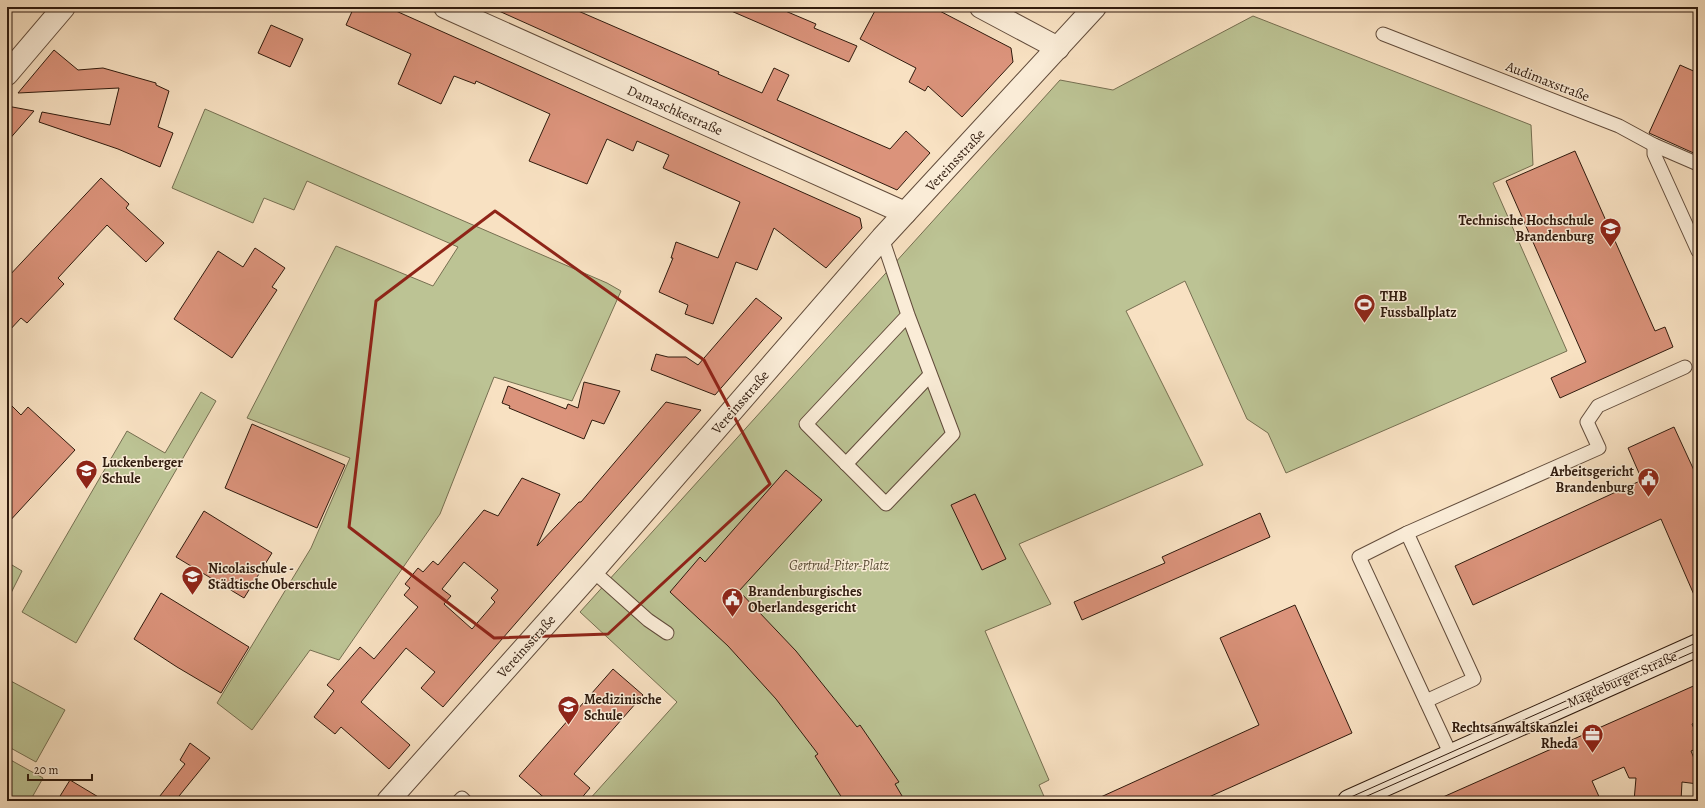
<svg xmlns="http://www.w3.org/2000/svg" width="1705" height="808" font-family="Alegreya,serif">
  <rect width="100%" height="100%" fill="#f8e1c2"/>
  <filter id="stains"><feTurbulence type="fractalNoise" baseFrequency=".005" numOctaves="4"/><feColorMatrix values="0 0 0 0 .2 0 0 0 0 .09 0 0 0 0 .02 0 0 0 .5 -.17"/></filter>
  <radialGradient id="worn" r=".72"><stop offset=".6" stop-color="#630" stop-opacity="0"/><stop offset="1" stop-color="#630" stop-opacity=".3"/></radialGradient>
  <g fill="#bcc394" stroke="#766f51">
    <path d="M1253,16L1531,125L1533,165L1493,183L1567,351L1286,473L1268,433L1247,419L1185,281L1126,311L1203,465L1019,544L1051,604L985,631L1049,780L1039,785L1046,801H588L677,702L580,612L1060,80L1113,90Z"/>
    <path d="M205,109L607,283L621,291L572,401L494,377L440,514L339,660L310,650L252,730L217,703L311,548L350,458L247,418L336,246L433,286L458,247L307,181L294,210L264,198L253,223L172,188Z"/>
    <path d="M201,392L216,401L76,643L22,612L127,431L165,453Z"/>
    <path d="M7,562L22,571L7,601Z"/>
    <path d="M7,679L65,710L36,762L7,746Z"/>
    <path d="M7,758L43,778L30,801H7Z"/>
  </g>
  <g fill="#db937b" stroke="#301b0e" fill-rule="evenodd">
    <path d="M354,7H387L860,218L862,228L826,268L774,228L757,270L736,262L713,324L685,314L688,305L659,292L673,258H671L676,242L718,258L740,202L663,168L669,155L637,141L633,151L607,139L587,184L529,161L550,114L476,81L475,84L454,76L441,104L398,84L411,54L346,25Z"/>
    <path d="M490,7H569L719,72L718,74L762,93L774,68L789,75L777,100L890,149L906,131L930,153L897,190Z"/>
    <path d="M722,7H776L816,24L814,28L857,46L849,62Z"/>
    <path d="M877,7H932L1011,48L1013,62L962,117L928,86L925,91L909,82L916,68L860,39Z"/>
    <path d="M271,25L303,39L290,67L258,53Z"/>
    <path d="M54,50L78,70L103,68L156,83V85L169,91L158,127L173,133L160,167L118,149L39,122L42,112L110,125L119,88L18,93Z"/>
    <path d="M1680,65L1698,73V155L1649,133Z"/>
    <path d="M7,106L34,111L7,142Z"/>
    <path d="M1575,151L1655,331L1665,327L1673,347L1560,398L1551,378L1586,362L1506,181Z"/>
    <path d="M101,178L129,204L126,208L164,243L146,262L107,225L58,278L64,284L27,323L21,318L7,333V278Z"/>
    <path d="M255,248L285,268L272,287L277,290L232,358L174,319L218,251L243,267Z"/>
    <path d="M756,298L782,318L715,395L651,370L656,354L668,357H686L698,365Z"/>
    <path d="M584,382L620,391L604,424L592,420L584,439L509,408L510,406L502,403L508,386L566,409L568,404L578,408Z"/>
    <path d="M7,401L21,415L28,407L75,450L7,524Z"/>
    <path d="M666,402L701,410L443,707L421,688L435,672L406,648L361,702L410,745L389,769L341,727L335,734L314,717L334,691L327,685L360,647L374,659L418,607L404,595L410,588L405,584L418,568L423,572L433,561L438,565L484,510L498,516L522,478L560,494L537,546L579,502H581ZM464,562L498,590L491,598L495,602L472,629L444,604L451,596L442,589Z"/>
    <path d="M252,424L345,465L317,528L225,488Z"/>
    <path d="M1674,427L1698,479V604L1661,519L1473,605L1455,566L1642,480L1628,448Z"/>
    <path d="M786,470L822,500L739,591L796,651L857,727L860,725L899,782L895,784L905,801H844L815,756L818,754L776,699L728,646L670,592L700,557L705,562Z"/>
    <path d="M975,494L1006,559L982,570L951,505Z"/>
    <path d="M204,511L272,553L244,598L176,557Z"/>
    <path d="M1260,513L1270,537L1082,620L1074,602L1165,563L1162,557Z"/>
    <path d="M161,593L249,647L221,693L177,667L134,639Z"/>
    <path d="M1295,605L1352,733L1200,801H1092L1259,725L1220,638Z"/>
    <path d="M613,669L643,695L574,774L590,788L579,801H548L519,776Z"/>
    <path d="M1698,684V721L1692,724L1698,738V748L1691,751L1698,768V784L1682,782L1681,801L1654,798V801H1634L1636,778H1629L1624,767L1592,781L1601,801H1434Z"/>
    <path d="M190,743L210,758L175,801H156L185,764L180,760Z"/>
    <path d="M70,780L105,801H57Z"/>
  </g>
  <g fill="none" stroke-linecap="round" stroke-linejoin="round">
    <defs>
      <g id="lane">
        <path d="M1383,34L1619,126L1654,145L1698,164"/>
        <path d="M1654,145V154L1698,251"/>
        <path d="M882,238L908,315L953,434L886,504L806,424L908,315"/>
        <path d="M846,464L930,375"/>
        <path d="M1407,533L1474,679L1426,701"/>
        <path d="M593,571L648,620L667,633"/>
        <path d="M1451,755L1359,557L1407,533L1599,448L1587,422L1598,406L1685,367"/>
        <path d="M459,801L462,798L465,801"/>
      </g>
      <g id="street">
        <path d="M445,7L905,213"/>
        <path d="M981,7L1058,48"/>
        <path d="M7,74L64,7"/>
        <path d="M388,801L593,571L882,238L1095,7"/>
      </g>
      <path id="secondary" d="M1349,801L1698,645"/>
    </defs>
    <use href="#lane" stroke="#624c3b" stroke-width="15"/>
    <use href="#street" stroke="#624c3b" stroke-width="24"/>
    <use href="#secondary" stroke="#301b0e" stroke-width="24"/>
    <use href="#lane" stroke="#faecd7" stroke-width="13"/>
    <use href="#street" stroke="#faecd7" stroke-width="22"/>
    <use href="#secondary" stroke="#faecd7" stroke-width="22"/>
    <g stroke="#301b0e" stroke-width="1">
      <path d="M1358,800L1698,650"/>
      <path d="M1342,801L1698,642"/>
    </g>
  </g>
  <path fill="none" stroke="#8f2418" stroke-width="3" stroke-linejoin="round" d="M495,211L704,360L770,484L608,634L494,638L349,527L376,301Z"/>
  <defs>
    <symbol id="university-pin" viewBox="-11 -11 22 30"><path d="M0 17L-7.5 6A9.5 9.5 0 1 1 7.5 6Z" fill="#8f2418" stroke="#faecd7"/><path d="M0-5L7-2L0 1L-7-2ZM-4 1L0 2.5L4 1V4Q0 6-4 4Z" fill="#fff"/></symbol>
    <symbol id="stadium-pin" viewBox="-11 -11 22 30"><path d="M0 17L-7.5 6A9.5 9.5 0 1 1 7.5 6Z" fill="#8f2418" stroke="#faecd7"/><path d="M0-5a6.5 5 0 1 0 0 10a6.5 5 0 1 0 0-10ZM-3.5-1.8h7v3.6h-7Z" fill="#fff"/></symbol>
    <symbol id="school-pin" viewBox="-11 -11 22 30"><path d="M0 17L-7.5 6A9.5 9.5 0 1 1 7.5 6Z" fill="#8f2418" stroke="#faecd7"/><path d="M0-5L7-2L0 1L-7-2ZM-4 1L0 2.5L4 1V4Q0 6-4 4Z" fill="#fff"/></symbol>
    <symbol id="civic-pin" viewBox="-11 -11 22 30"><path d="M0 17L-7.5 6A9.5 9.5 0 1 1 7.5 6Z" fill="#8f2418" stroke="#faecd7"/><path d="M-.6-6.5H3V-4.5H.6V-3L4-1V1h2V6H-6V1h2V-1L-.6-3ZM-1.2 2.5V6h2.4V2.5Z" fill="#fff"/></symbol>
    <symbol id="office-pin" viewBox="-11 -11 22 30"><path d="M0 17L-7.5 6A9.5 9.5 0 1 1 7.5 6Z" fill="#8f2418" stroke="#faecd7"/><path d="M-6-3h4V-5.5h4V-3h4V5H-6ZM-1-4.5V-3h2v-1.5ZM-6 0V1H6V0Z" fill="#fff"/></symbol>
  </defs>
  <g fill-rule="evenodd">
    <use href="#university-pin" x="1598" y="216" width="25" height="34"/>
    <use href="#stadium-pin" x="1352" y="292" width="25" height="34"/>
    <use href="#school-pin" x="74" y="458" width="25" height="34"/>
    <use href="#civic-pin" x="1636" y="466" width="25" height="34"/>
    <use href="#school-pin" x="180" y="564" width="25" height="34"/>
    <use href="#civic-pin" x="720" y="586" width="25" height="34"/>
    <use href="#university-pin" x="556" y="694" width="25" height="34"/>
    <use href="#office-pin" x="1580" y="722" width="25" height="34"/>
  </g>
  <g text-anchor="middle" stroke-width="3" stroke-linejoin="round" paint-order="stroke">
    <g font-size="14" fill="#301b0e" stroke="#faecd7">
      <text transform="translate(1548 81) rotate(21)" y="5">Audimaxstraße</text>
      <text transform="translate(675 110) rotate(24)" y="5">Damaschkestraße</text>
      <text transform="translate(955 160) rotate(-47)" y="5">Vereinsstraße</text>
      <text transform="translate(740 402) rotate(-49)" y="5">Vereinsstraße</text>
      <text transform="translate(526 646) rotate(-48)" y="5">Vereinsstraße</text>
      <text transform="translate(1622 679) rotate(-24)" y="5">Magdeburger Straße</text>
    </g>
    <g font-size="14" font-weight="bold" fill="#301b0e" stroke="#faecd7" text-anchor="start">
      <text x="1594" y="225" text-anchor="end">Technische Hochschule<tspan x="1594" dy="16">Brandenburg</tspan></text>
      <text x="1380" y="301">THB<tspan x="1380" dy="16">Fussballplatz</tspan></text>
      <text x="102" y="467">Luckenberger<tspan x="102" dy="16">Schule</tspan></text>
      <text x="1634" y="476" text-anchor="end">Arbeitsgericht<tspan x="1634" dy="16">Brandenburg</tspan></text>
      <text x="208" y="573">Nicolaischule -<tspan x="208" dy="16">Städtische Oberschule</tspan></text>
      <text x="748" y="596">Brandenburgisches<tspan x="748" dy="16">Oberlandesgericht</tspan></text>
      <text x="584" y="704">Medizinische<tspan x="584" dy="16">Schule</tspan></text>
      <text x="1578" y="732" text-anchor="end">Rechtsanwaltskanzlei<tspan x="1578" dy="16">Rheda</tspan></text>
    </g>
    <g font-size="14" font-style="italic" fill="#5a4d36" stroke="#faecd7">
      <text x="839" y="570">Gertrud-Piter-Platz</text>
    </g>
  </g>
  <rect width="1705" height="808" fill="none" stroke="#f8e1c2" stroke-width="24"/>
  <rect x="8" y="8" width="1689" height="792" fill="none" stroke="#301b0e" stroke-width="2"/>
  <rect x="12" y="12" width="1681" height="784" fill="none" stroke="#301b0e"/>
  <path d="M28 774v6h64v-6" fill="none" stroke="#301b0e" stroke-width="2"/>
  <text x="34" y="774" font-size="12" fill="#301b0e" stroke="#faecd7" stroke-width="3" paint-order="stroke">20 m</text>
  <rect width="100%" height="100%" filter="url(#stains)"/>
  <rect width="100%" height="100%" fill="url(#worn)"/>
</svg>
